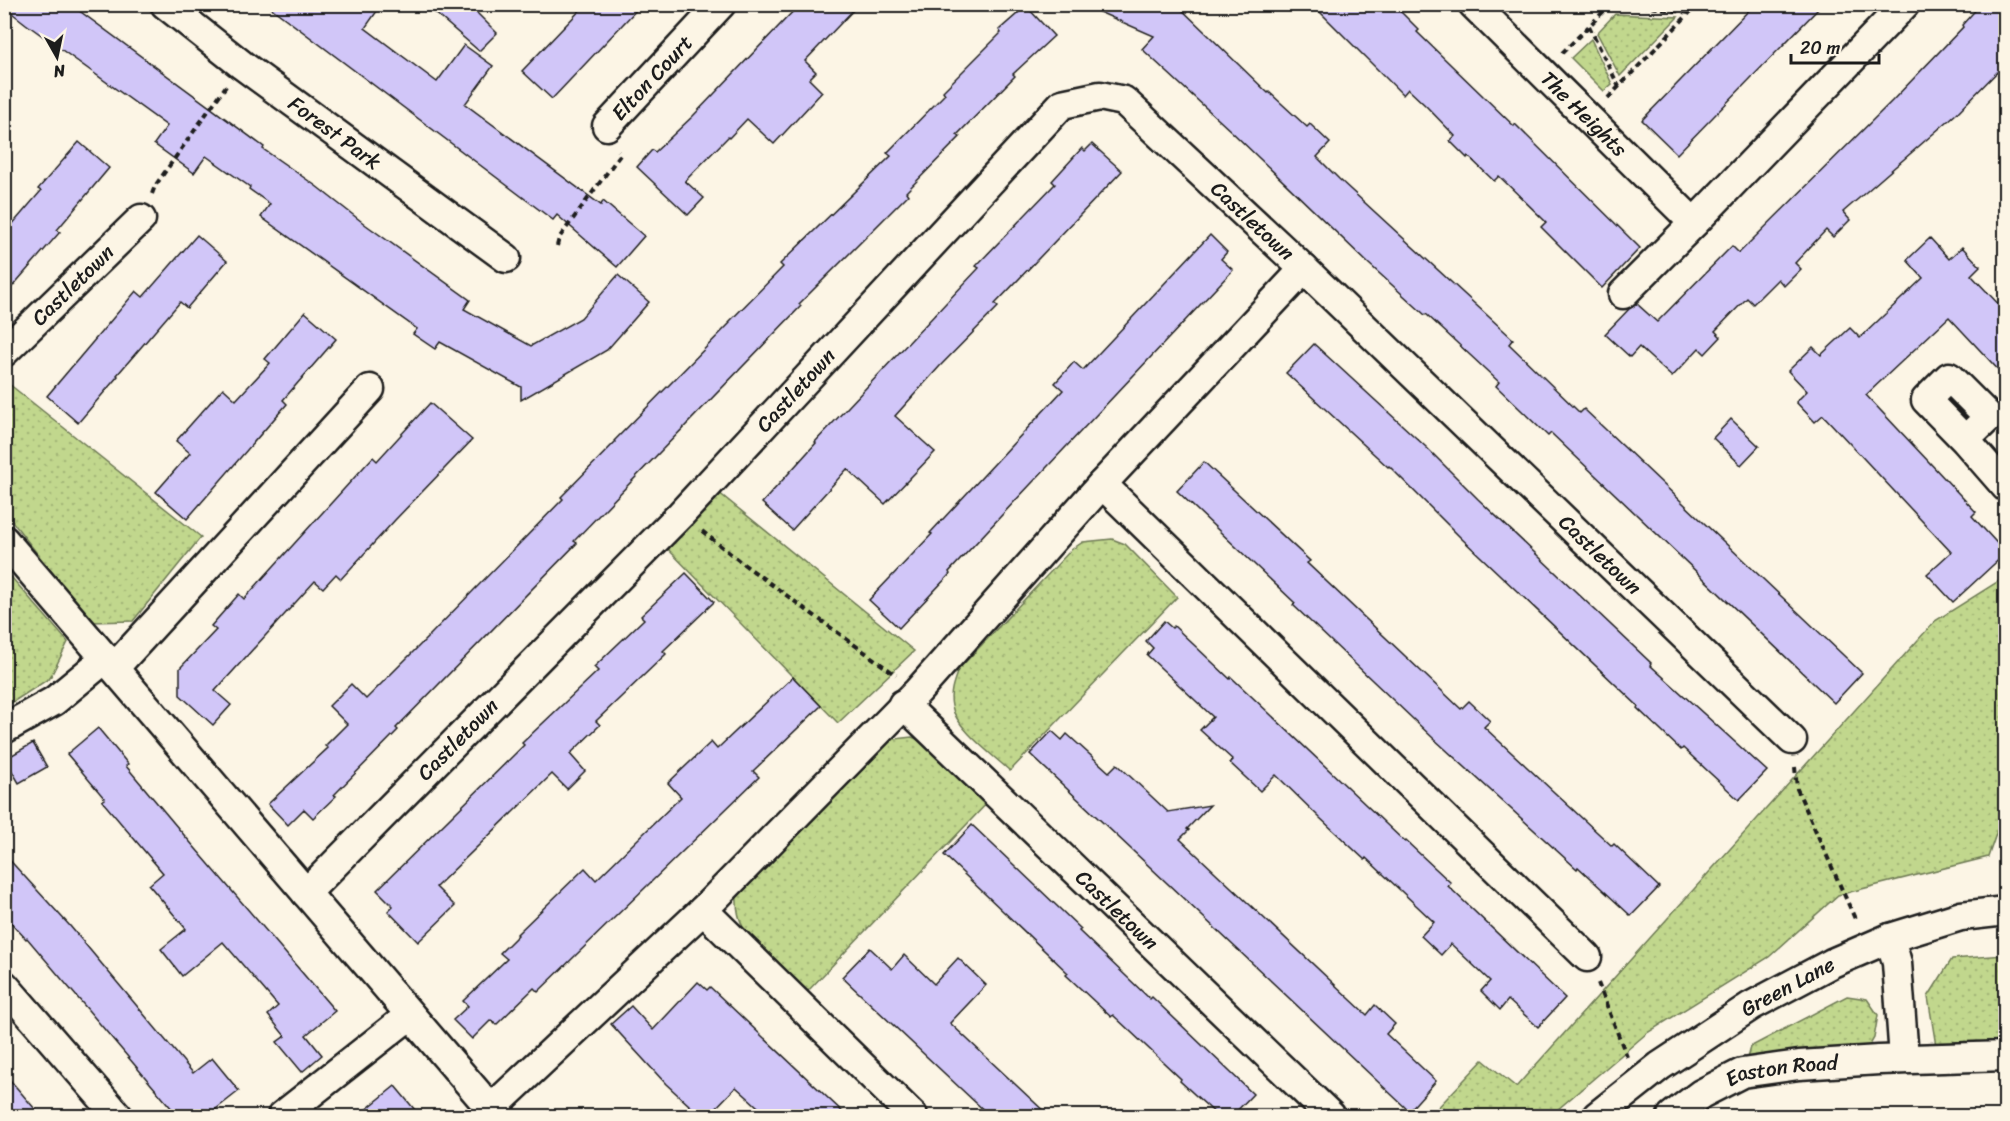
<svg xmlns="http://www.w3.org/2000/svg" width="2010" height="1121" font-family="Sriracha,sans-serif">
  <defs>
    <pattern id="green-dots" width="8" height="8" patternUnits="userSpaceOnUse" patternTransform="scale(1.5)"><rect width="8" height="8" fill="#c1d78d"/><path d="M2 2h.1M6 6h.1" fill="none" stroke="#a5b879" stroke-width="1.8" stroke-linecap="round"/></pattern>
  </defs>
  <rect width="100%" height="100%" fill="#fcf5e5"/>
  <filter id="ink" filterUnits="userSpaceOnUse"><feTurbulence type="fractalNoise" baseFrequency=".0167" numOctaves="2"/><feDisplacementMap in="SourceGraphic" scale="12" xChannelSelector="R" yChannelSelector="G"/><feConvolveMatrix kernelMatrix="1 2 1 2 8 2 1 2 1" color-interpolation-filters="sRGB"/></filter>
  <g filter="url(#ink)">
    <g fill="url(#green-dots)" stroke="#6e7a54" stroke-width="1.5">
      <path d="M1615,14L1678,17L1620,76L1597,33Z"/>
      <path d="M1591,39L1612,84L1604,91L1571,58Z"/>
      <path d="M9,384L201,537L133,621L90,622L5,512L4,392Z"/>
      <path d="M718,492L914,651L838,723L663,544Z"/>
      <path d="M1112,539L1125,544L1177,597L1010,771C993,755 956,729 952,706C949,693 954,681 958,670L1071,550L1083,542Z"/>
      <path d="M5,570L68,642L50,678L5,707Z"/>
      <path d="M2005,577V808L1988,857L1838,895L1769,957L1647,1033L1550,1116H1430L1483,1060L1516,1087L1935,621Z"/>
      <path d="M912,737L924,742L990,800L807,992L745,932C739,919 736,909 737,894L886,740Z"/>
      <path d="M2005,955V1048L1936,1046L1928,997L1952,959Z"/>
      <path d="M1847,996L1867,999L1878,1015L1874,1038L1867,1050L1746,1062L1750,1047Z"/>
    </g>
    <g fill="#d1c6f8" stroke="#1c1c1c" stroke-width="1.5">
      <path d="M4,4H70L264,147L263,149L316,186L366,225L470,300L464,309L531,346L581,318L618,275L649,302L607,350L521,400V387L440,342L435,349L413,334L417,329L261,217L270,204L249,189L250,187L206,156L194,173L154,144L167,126L26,24L4,7Z"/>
      <path d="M266,4H382L365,28L437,82L464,45L493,66L465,104L601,205L603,201L644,236L617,267L557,215L553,220Z"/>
      <path d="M425,4H468L497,33L479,51Z"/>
      <path d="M586,4H642L552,99L522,71Z"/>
      <path d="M800,4H859L805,61L816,72L809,79L822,92L774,144L747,119L729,138L728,137L685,181L704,198L688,215L637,167L652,150L655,152L693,116Z"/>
      <path d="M1081,4H1176L1268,93L1269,92L1307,127L1310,124L1330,143L1317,157L1339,179L1513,339L1509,344L1580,413L1584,409L1862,673L1834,703L1551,433L1548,436L1496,386L1499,382L1426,314L1425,315L1369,264L1232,132L1142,49L1154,36Z"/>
      <path d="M1312,4H1393L1419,30L1417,32L1514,126L1515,124L1640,248L1602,288L1541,227L1546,222L1499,176L1494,181L1468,156L1467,158L1450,141L1455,136L1426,106L1408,89L1403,95Z"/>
      <path d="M1755,4H1823L1677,154L1642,120Z"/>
      <path d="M1981,4H2006V63L1956,114L1843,212L1850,220L1833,237L1826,230L1795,263L1801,269L1784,286L1778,279L1753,304L1747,298L1715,331L1721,337L1705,354L1699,348L1672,377L1639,347L1630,357L1605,334L1629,309L1637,304L1657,322L1732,246L1739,253L1892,101L1963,27L1962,25Z"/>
      <path d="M1026,6L1054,36L1013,74L1015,76L957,135L960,137L906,192L908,195L799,304L801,306L574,541L577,543L396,728L398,730L334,795L336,796L313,818L304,809L288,825L268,804L328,748L325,746L347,724L329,706L351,684L366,699L431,634L563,499L561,497L615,442L614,441L730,323L729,322L783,267L780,264L891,156L887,153L945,94L943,91L1001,33L999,30Z"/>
      <path d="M79,142L109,168L57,230L60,232L4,296V234L41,191L38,189Z"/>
      <path d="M1092,144L1122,171L995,304L998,307L940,366L895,416L935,452L885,504L847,469L792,530L762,503L816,443L815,442L979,268L976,266L1055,184L1052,181L1082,148L1085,151Z"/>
      <path d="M197,235L227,261L187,308L180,302L117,375L118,376L78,423L47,396L136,291L143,297Z"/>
      <path d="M1210,235L1227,252L1221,259L1233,270L1014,502L949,572L950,574L899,628L869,600L932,534L930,533L1063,390L1055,383L1074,362L1083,370Z"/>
      <path d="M1930,238L1949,259L1962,247L1980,266L1971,275L2006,312V378L1949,317L1866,395L1976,512L1972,516L2006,553L1953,602L1927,574L1951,552L1823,415L1815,422L1796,402L1807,391L1788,371L1813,347L1821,355L1850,328L1860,338L1923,278L1907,260Z"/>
      <path d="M305,312L336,339L283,400L287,404L187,519L156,492L190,453L176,441L223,388L236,400L270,363L265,359Z"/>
      <path d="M1314,344L1426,447L1478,499L1651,663L1650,665L1767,771L1739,800L1683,748L1681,750L1637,708L1638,706L1461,538L1389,466L1388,467L1286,373Z"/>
      <path d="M430,403L472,440L395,520L341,579L336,574L323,588L315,581L215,691L231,705L213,725L180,695V668L216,630L211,626L239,594L244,599L373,457L377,461Z"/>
      <path d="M1731,419L1759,446L1741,465L1713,438Z"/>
      <path d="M1204,462L1310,561L1307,563L1461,709L1469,701L1490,721L1484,727L1612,846L1614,844L1659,887L1631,916L1578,867L1577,869L1433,738L1293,605L1295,603L1177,491Z"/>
      <path d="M686,573L714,602L663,651L666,654L596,721L600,725L570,754L585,771L567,789L552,774L436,887L455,906L418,942L388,911L393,906L377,890L524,745L522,743L598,671L594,667L644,619L641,616Z"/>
      <path d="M1164,621L1172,628L1174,626L1230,679L1231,677L1405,842L1406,841L1451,883L1448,886L1565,998L1538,1027L1508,1000L1500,1010L1481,991L1490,981L1451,944L1441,955L1421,936L1434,922L1366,858L1365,860L1320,818L1276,775L1260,791L1230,763L1233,760L1200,730L1213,717L1147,655L1153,648L1146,641Z"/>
      <path d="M793,677L821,706L753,771L759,777L538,992L534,988L496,1025L491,1020L472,1039L453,1020L468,1006L463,1001L507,959L500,953L518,935L517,934L585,868L596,880L681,797L668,783L711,742L717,749Z"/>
      <path d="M98,728L128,764L126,766L178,828L335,1011L306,1035L322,1055L302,1072L277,1042L285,1036L268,1015L278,1006L223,942L182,976L161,949L186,929L149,885L163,873L102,801L105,799L67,754Z"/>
      <path d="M1052,731L1062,740L1067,734L1109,772L1117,764L1168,812L1210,805L1187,829L1189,830L1180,839L1367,1015L1375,1005L1395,1024L1386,1034L1436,1081L1409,1111L1030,754Z"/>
      <path d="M33,743L47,767L19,783L5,759Z"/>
      <path d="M972,825L1081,929L1079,931L1150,999L1152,997L1253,1094L1232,1116H1218L1180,1081L1181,1079L1113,1015L1111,1017L1066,975L1068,973L944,855Z"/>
      <path d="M4,854L70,926L193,1073L212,1058L239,1091L207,1116H178L27,938L26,939L4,915Z"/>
      <path d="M870,948L892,969L904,955L934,984L958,958L986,985L950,1023L1049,1116H990L960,1088L842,977Z"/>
      <path d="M698,982L707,990L710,987L847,1116H768L736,1087L708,1116H701L666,1084L611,1024L631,1006L653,1030Z"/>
      <path d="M4,1073L41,1116H4Z"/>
      <path d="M395,1086L420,1116H358Z"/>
    </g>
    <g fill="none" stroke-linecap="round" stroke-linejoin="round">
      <defs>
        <g id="minor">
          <path id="s1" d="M165,4L242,65L506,258"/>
          <path id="s2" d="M1473,4L1694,223"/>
          <path id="s3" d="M607,126L721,4"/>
          <path d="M1623,294L1694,223L1905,4"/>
          <path id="s4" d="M4,352L141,219"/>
          <path d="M1965,440L1989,417L1949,377L1926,400L1965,440L2006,487"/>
          <path d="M1102,484L1587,957"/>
          <path d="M4,540L497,1116"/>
          <path d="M115,667L370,389"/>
          <path id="s5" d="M903,704L1331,1116"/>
          <path d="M4,729L54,701L106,658"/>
          <path id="s6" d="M306,893L681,514L1062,104L1100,96L1124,101L1304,269L1792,740"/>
          <path d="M703,910L913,1116"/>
          <path d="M1890,938L1897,963L1904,1058"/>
          <path d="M4,985L118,1116"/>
          <path d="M491,1109L703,910L918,691L1102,484L1304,269"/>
          <path d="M282,1116L410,1015"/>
          <path id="s7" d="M1597,1116L1660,1066L1751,1006L1832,963L1890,938L1961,916L2006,911"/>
          <path id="s8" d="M1672,1116L1701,1094L1742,1073L1799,1065L1879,1060L2006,1056"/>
        </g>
      </defs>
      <use href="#minor" stroke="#1c1c1c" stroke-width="33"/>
      <g stroke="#1c1c1c" stroke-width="4" stroke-dasharray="6 4.5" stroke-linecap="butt">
        <path d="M1631,4L1689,13"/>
        <path d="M1589,26L1619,87"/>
        <path d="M1562,53L1611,4"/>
        <path d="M1608,98L1698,4"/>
        <path d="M152,194L155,186L226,86"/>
        <path d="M557,246L559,238L620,155L618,151"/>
        <path d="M702,531L742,563L896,675"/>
        <path d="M1795,767L1797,789L1856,921"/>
        <path d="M1598,983L1627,1057"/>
      </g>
      <use href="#minor" stroke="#fcf5e5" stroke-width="28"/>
    </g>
  </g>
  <g text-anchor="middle" stroke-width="4.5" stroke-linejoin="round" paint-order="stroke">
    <g font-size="21" fill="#1c1c1c" stroke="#fcf5e5">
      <text dy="7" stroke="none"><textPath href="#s3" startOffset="66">Elton Court</textPath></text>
      <text dy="7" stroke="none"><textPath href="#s2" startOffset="156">The Heights</textPath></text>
      <text dy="7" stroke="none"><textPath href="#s1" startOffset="213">Forest Park</textPath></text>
      <text dy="7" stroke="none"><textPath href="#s6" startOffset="1332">Castletown</textPath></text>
      <text dy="7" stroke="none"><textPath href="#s4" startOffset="96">Castletown</textPath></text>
      <text dy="7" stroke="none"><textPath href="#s6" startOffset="702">Castletown</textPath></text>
      <text dy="7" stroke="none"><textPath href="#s6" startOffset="1814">Castletown</textPath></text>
      <text dy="7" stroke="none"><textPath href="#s6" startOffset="216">Castletown</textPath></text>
      <text dy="7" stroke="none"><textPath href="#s5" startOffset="297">Castletown</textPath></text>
      <text dy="7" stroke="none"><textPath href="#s7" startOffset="231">Green Lane</textPath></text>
      <text dy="7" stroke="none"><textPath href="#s8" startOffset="122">Easton Road</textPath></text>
    </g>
  </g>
  <rect width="2010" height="1121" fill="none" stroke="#fcf5e5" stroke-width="24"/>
  <rect x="12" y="12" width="1986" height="1097" fill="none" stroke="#1c1c1c" stroke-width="2" filter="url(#ink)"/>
  <g transform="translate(57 57) rotate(171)" stroke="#fcf5e5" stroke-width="4.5" paint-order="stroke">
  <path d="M0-4.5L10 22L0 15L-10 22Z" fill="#1c1c1c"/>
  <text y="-9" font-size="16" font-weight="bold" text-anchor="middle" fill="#1c1c1c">N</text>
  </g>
  <path d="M1791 54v9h88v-9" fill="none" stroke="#1c1c1c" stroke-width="3"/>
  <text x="1800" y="54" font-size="18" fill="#1c1c1c" stroke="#fcf5e5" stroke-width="4.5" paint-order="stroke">20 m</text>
</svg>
